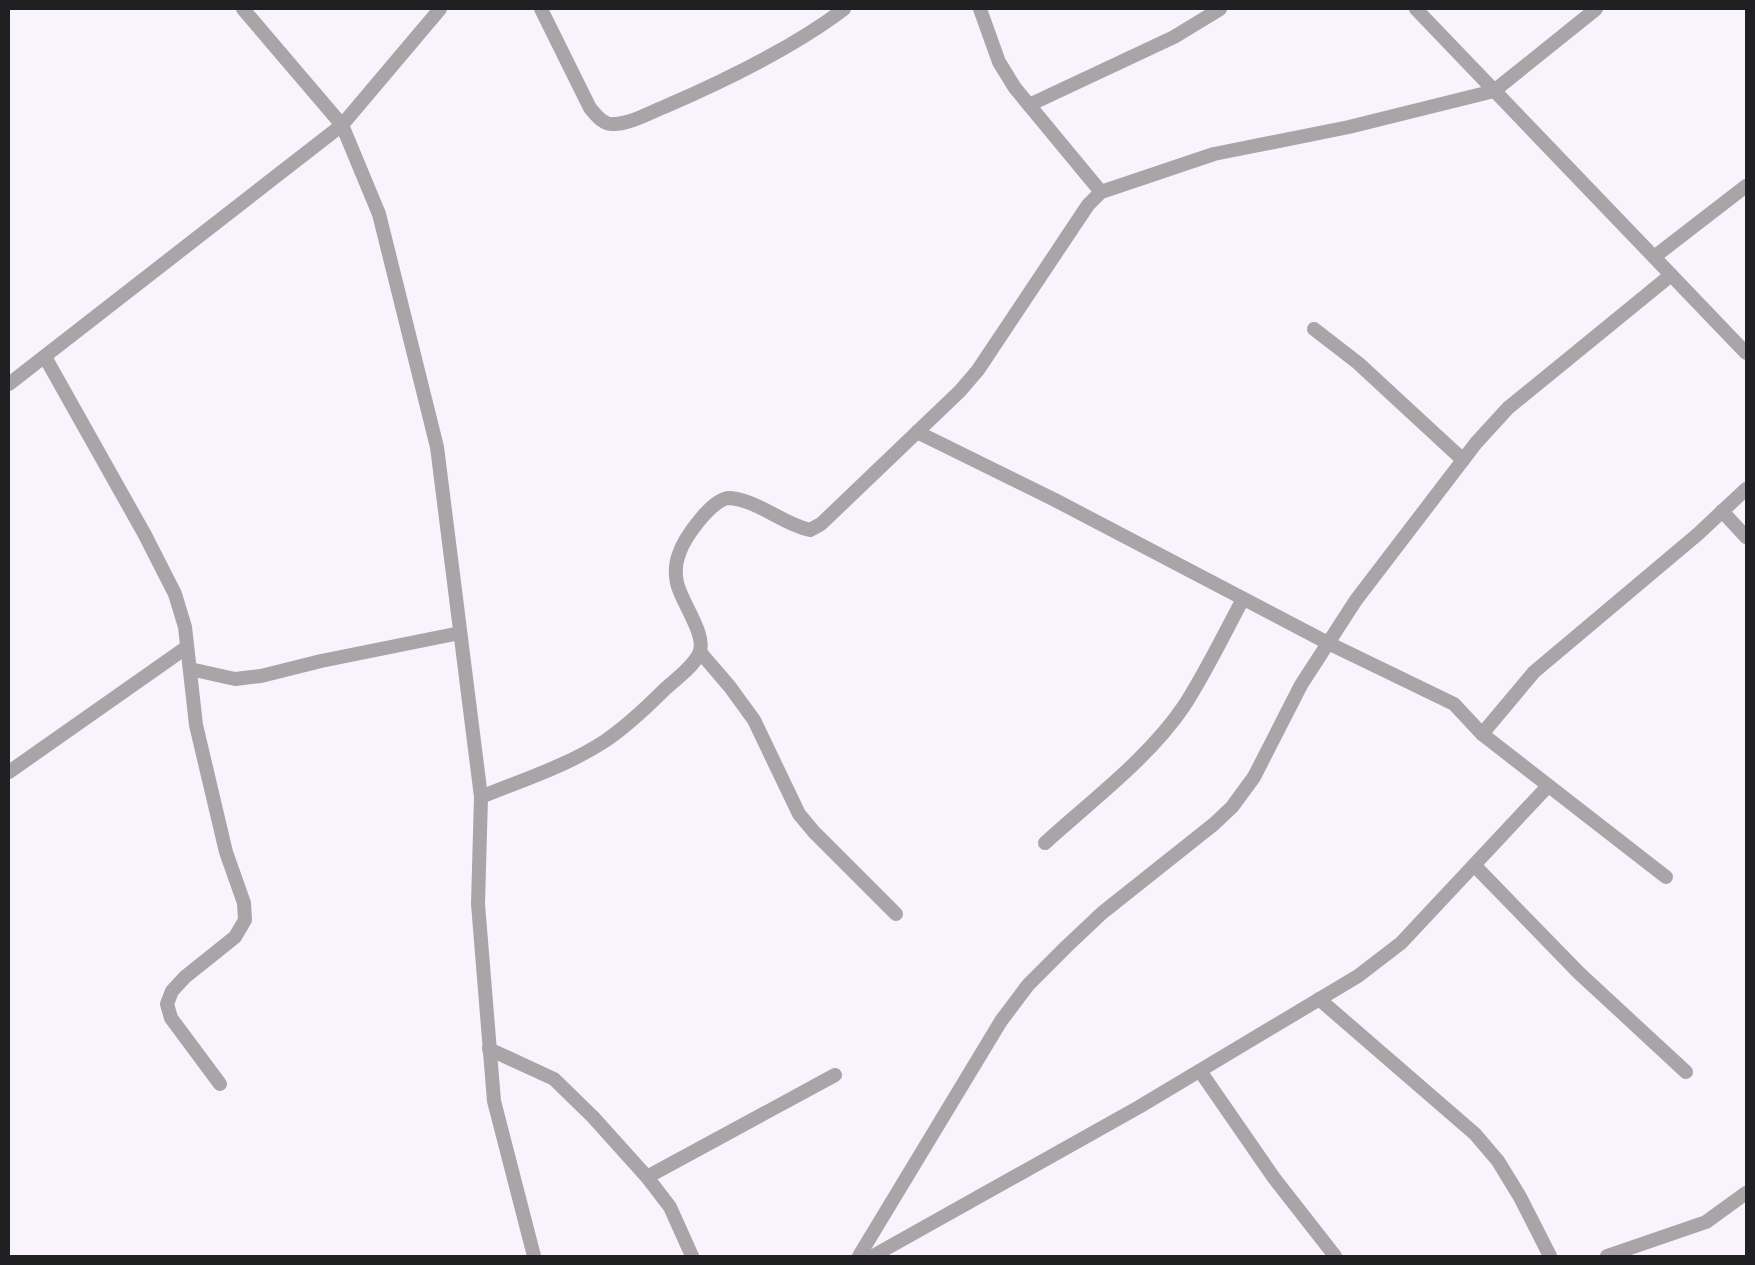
<svg xmlns="http://www.w3.org/2000/svg" width="1755" height="1265" font-family="Overpass,sans-serif">
  <rect width="100%" height="100%" fill="#f8f3fd"/>
  <g fill="none" stroke-linecap="round" stroke-linejoin="round">
    <g stroke="#a8a4a7" stroke-width="14">
      <path d="M541,9L590,108C596,115 603,125 614,124C630,124 649,113 664,107C722,82 794,47 844,9"/>
      <path d="M980,9L999,62L1015,88L1101,192"/>
      <path d="M1416,9L1746,353"/>
      <path d="M1029,105L1174,37L1220,9"/>
      <path d="M342,125L440,9"/>
      <path d="M1654,257L1746,186"/>
      <path d="M1314,329L1358,363L1463,460"/>
      <path d="M45,357L145,535L175,594L185,627L196,725L226,852L244,903L245,920L235,937L185,977L172,991L167,1004L171,1018L220,1084"/>
      <path d="M917,432L1055,500L1328,643L1454,704L1482,734L1666,877"/>
      <path d="M1722,511L1746,537"/>
      <path d="M700,652L730,687L754,720L799,814L814,832L896,914"/>
      <path d="M190,669L235,679L261,676L321,661L460,633"/>
      <path d="M1482,734L1534,672L1698,534L1746,489"/>
      <path d="M9,772L187,647"/>
      <path d="M481,797C522,780 567,766 605,741C627,726 646,708 665,689C676,679 692,668 699,654C708,636 681,602 677,583C675,573 675,564 679,554C684,538 713,497 730,498C760,501 782,524 810,530L821,524L960,391L978,370L1088,205L1101,192L1214,154L1349,127L1494,91L1596,9"/>
      <path d="M1045,843C1092,800 1148,759 1184,706C1206,672 1224,634 1243,599"/>
      <path d="M1474,865L1579,973L1686,1072"/>
      <path d="M1319,999L1475,1134L1498,1161L1520,1197L1550,1256"/>
      <path d="M489,1049L554,1079L593,1117L647,1177L670,1207L692,1256"/>
      <path d="M1200,1071L1274,1178L1335,1256"/>
      <path d="M647,1177L835,1075"/>
      <path d="M859,1256L1001,1021L1028,985L1067,946L1102,913L1214,824L1232,807L1254,777L1301,685L1356,600L1476,443L1508,408L1671,275"/>
      <path d="M873,1256L1139,1107L1358,976L1401,943L1548,786"/>
      <path d="M1607,1256L1706,1222L1746,1193"/>
    </g>
    <g stroke="#a8a4a7" stroke-width="14">
      <path d="M243,9L342,125L379,214L437,447L481,797L478,904L494,1101L534,1256"/>
      <path d="M9,384L342,125"/>
    </g>
  </g>
  <rect width="1755" height="1265" fill="none" stroke="#201f22" stroke-width="20"/>
</svg>
